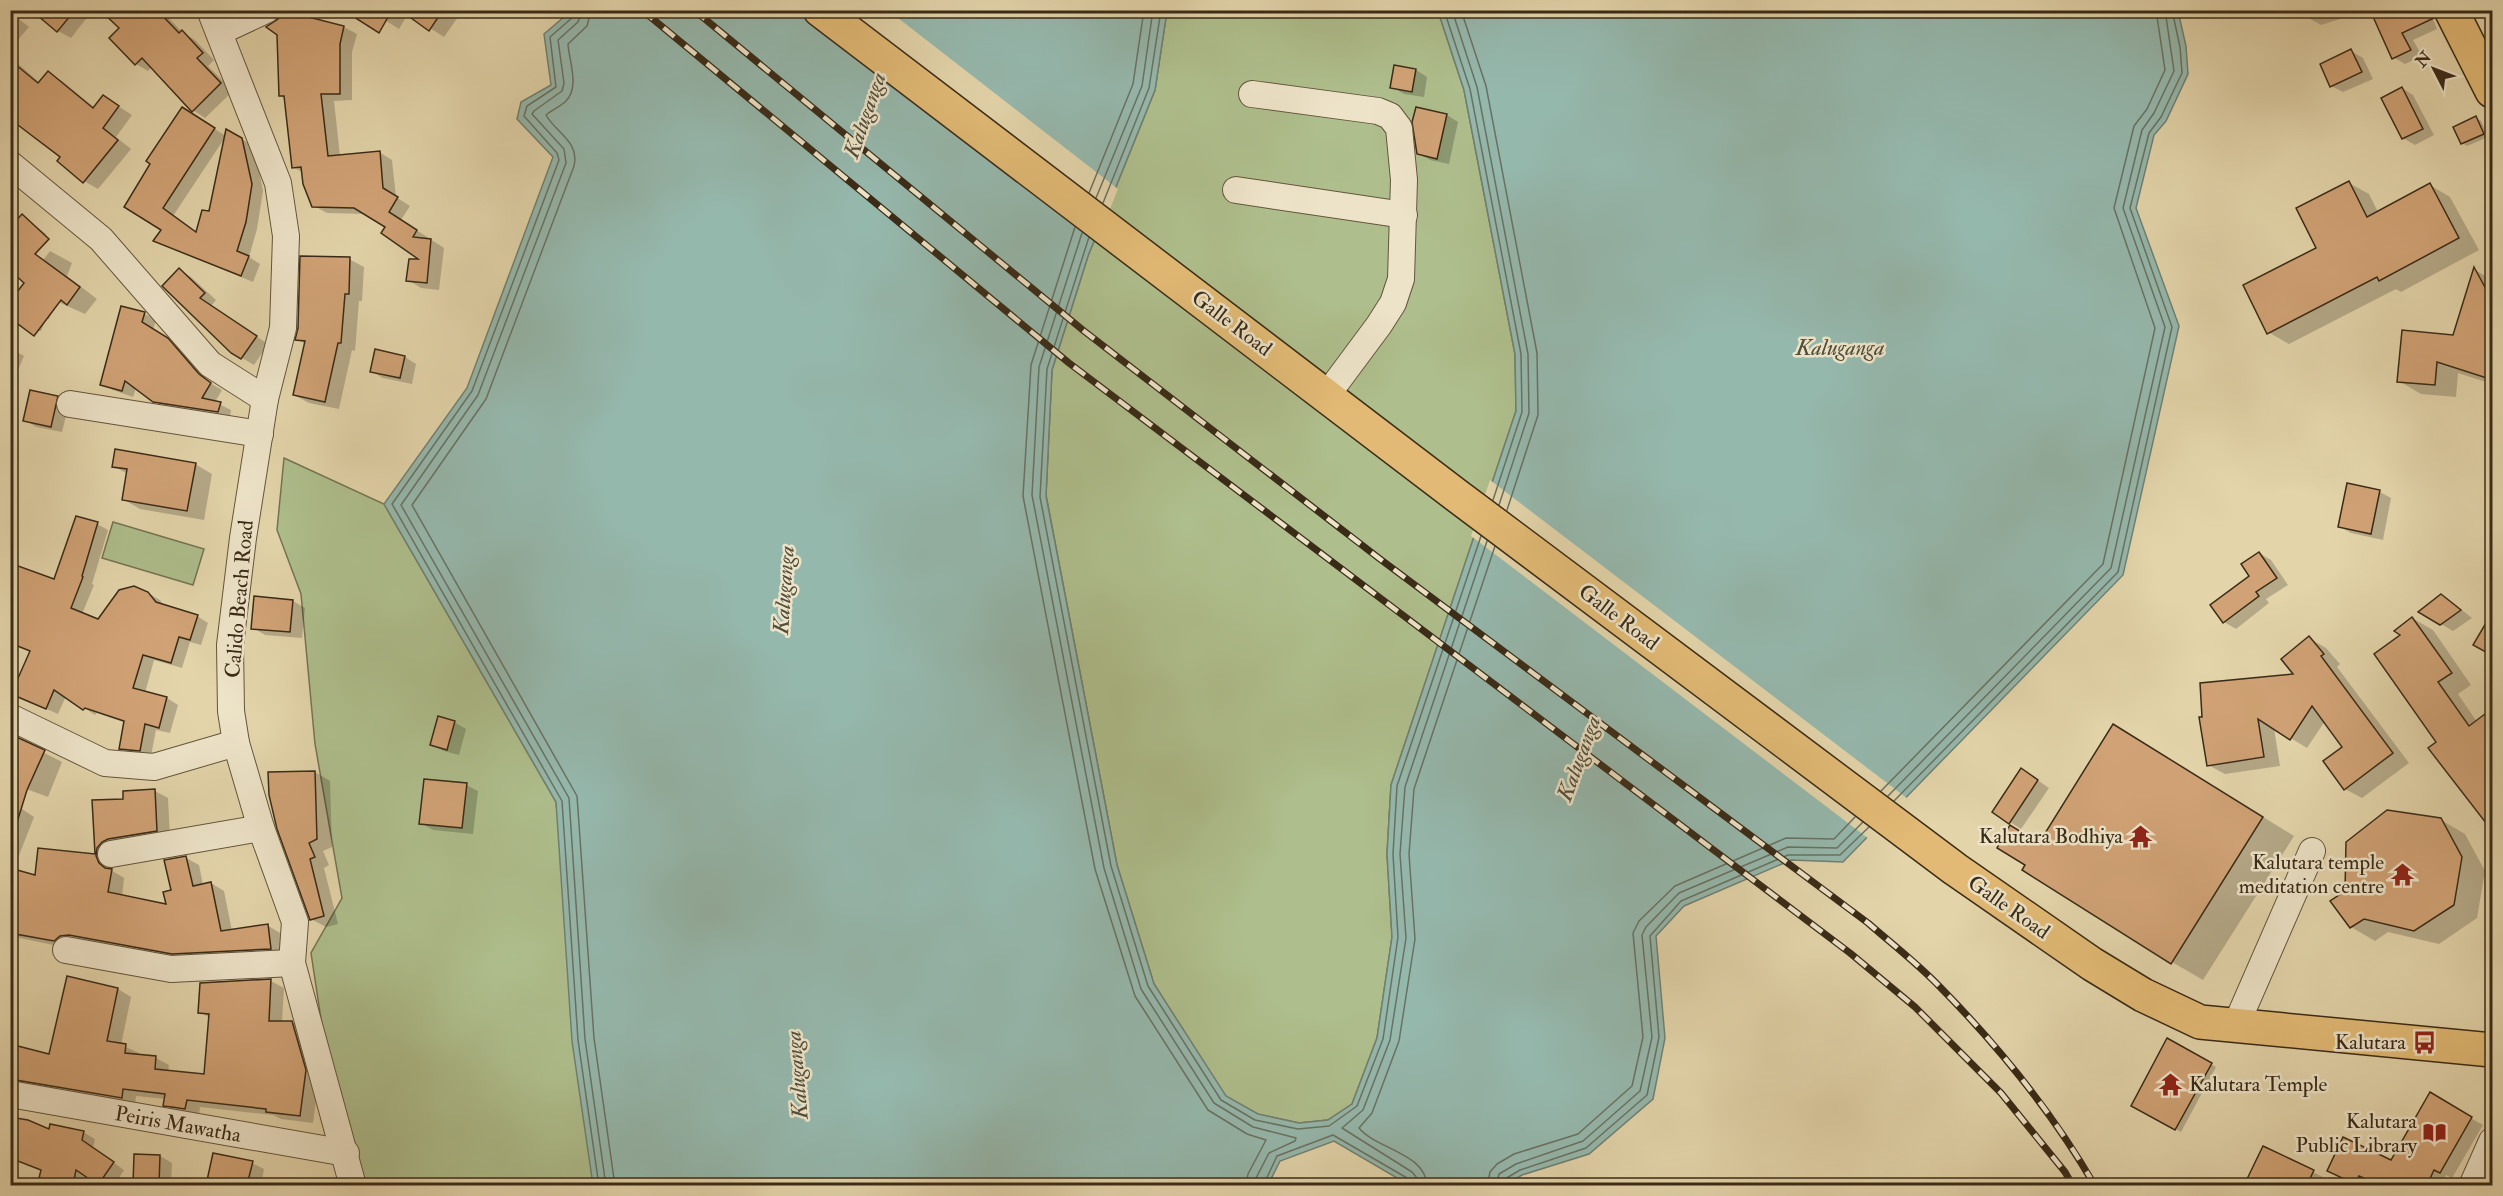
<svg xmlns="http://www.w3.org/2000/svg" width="2503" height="1196" font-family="'IM FELL Double Pica',serif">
  <rect width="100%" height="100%" fill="#e3d4aa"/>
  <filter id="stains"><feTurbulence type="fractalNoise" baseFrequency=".00333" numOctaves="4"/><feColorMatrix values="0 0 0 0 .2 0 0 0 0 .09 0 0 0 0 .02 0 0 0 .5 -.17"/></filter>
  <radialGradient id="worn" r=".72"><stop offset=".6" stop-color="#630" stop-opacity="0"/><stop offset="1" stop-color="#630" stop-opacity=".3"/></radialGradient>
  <g fill="#aebe8c" stroke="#747452" stroke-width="1.5">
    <path d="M1167,11H1438L1464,90L1515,354L1516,411L1391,785L1387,854L1392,937L1377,1038L1352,1104L1328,1120L1299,1123L1257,1114L1225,1096L1154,984L1117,865L1046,495L1052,370L1088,256L1155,90Z"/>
    <path d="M284,458L384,504L556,802L597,1185H360L324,1039L311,953L342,898L315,744L301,594L277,530Z"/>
    <path d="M113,522L204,549L193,585L102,558Z"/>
  </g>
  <path fill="#95b8ad" stroke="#718071" stroke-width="1.5" d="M571,11H1167L1155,90L1088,256L1052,370L1046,496L1117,865L1154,984L1226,1096L1258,1114L1299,1123L1328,1120L1352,1104L1377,1038L1392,937L1387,854L1391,785L1516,411L1515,354L1464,90L1438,11H2178L2186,46L2188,74L2166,121L2154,135L2136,208L2179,326L2123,575L1843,862L1791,860L1684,906L1656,936L1665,1038L1653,1099L1589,1154L1522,1175L1505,1185H1409L1334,1141L1280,1161L1268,1185H593L572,1041L556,802L384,504L467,388L553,157L517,119L521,102L551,85L544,34Z"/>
  <g fill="#e3d4aa">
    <path d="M803,11H889L1118,189L1098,239Z"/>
    <path d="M1490,480L1908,799L1869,839L1471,536Z"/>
  </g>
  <g fill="#0003" fill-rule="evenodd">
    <path d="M47,10H93L71,38L58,31Z"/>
    <path d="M102,10H161L182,32L195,40L214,60L208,66L233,91L205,118L193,110L152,67L148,71L136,64L121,28Z"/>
    <path d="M369,10H463L444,37L408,14L399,29Z"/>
    <path d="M2302,10H2368L2321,25L2303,15Z"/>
    <path d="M2429,10L2437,29L2413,40L2422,56L2405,64L2393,57L2375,19Z"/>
    <path d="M282,11L344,27L357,34L352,52V100L334,101L340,156L379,152L392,160L396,197L410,206L401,220L444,248L439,290L421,288L408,280L424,261L387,227L367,214L327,213L314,206L304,173L293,167L285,99L280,95L279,20Z"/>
    <path d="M10,12L29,27L10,49Z"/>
    <path d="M2351,51L2363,58L2373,79L2343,92L2331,86Z"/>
    <path d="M10,52L18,58L15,61L40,83L48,73L62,81L95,108L104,97L132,115L116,137L131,149L98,189L84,181L62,157L10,112Z"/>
    <path d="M1416,70L1427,77L1424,97L1404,94L1392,87Z"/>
    <path d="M2402,88L2413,95L2434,135L2415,145L2403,138Z"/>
    <path d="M1417,109L1447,115L1458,122L1449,164L1430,160L1418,153Z"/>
    <path d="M194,116L226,136L227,131L254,146L263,191L257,229L249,257L260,264L253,282L155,241L163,230L153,164ZM226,136L210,213L197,233L173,216Z"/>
    <path d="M2476,118L2481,121L2488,137L2467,146L2462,143Z"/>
    <path d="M2349,183L2369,194L2378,212L2430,185L2450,197L2479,250L2401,292L2396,289L2289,344L2268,332L2318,248Z"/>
    <path d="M22,216L46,234L10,273V229Z"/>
    <path d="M50,251L72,263L67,276L97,299L85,314L56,301L49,319L46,318L41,331H35L10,304Z"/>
    <path d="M349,259L364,267L362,301H359L355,351L352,350L339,409L309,403L294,395L306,344L297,339Z"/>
    <path d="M179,270L191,277L216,300L211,306L268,344L254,365L232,352Z"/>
    <path d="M2475,270L2492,280V384L2458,373L2456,397L2421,394L2399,381L2454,336Z"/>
    <path d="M122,308L145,314L156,320L153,330L179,347L210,383L222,390L215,402L231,410L230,418L166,408L136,388L133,397L113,390L102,384Z"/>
    <path d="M10,348L24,356L13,382L18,385L10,403Z"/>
    <path d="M376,351L405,357L416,364L412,384L383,378L371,371Z"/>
    <path d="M57,397L69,404L62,432L36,427L25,420Z"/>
    <path d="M195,464L212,474L204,520L140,509L123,499L128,474L113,466Z"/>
    <path d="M2348,485L2380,492L2391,498L2383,540L2351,533L2339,526Z"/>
    <path d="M97,524L108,530L92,584L94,585L82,614L99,621L148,593L160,600L164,606L197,616L208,623L201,645L190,642L182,668L154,660L145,693L167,698L178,705L170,733L156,730L151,756L132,755L121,748L126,723L97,713L95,715L66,696L58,714L13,694L31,651L55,581Z"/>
    <path d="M2259,553L2271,560L2288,585L2266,599L2269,603L2236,629L2224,622L2251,577Z"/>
    <path d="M2441,596L2453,603L2472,618L2453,631L2420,612Z"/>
    <path d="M256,598L293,601L305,608L302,638L265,635L253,628Z"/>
    <path d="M2412,618L2433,630L2471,685L2458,694L2477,722L2492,825L2438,742L2403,635Z"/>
    <path d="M2309,638L2326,648L2340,664L2337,667L2409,763L2362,798L2345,789L2344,747L2325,721L2307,748L2274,728L2280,766L2225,774L2208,765L2296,675Z"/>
    <path d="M454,722L466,729L459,755L444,751L432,745Z"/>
    <path d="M2114,726L2294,836L2203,980L2172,962L2040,844Z"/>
    <path d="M10,732L19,740L62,762L48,797L10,783Z"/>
    <path d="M315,772L330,781L332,847L323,851L329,865L324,868L338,924L326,927L311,919L279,829Z"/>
    <path d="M2033,777L2049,788L2021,829L1994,812Z"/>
    <path d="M466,785L478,791L473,834L433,830L421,823Z"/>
    <path d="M155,791L168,798L170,838L109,864L111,870L124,878L122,897L168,906L186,858L199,865L203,885L211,883L224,891L232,931L267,925L280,933L284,956L186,961L68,948L10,936V806L22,809L34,817L13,871L36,877L39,850L96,856L94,802L125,800Z"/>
    <path d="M2441,820L2465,834L2485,871L2477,918L2439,944L2388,932L2375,941L2351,927Z"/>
    <path d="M69,978L118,989L131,997L121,1045L139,1053V1056L156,1058L169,1065L168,1072L205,1076L210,1018L200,1012L271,981L284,988L282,1023L292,1022L305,1030L319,1078L313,1123L281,1119L273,1115L200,1107L199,1115L178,1113L165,1105L166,1099L136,1096L135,1105L10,1082V1046L50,1056Z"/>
    <path d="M2168,1040L2216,1067L2181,1132L2133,1105Z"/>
    <path d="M2430,1095L2483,1125L2452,1178L2446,1175L2441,1186H2381L2371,1181L2368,1186H2359L2340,1177L2392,1162Z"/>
    <path d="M10,1118L50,1131L83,1132L95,1139L93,1148L124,1170L114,1186H101L88,1176L86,1186L53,1184L41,1177L42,1171L10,1158Z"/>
    <path d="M2264,1148L2331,1181L2329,1186H2261L2249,1179Z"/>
    <path d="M135,1156H160L172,1163L171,1186H134Z"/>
    <path d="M252,1163L264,1169L261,1186H212L208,1183Z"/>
  </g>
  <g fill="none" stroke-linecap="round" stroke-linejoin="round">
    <g stroke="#687262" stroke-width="1.5">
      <path d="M574,10L573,17L550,37L556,87L527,106L524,116L557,153L559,160L472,391L392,504L562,801L578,1040L599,1186"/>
      <path d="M582,10L578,22L558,40L564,83L562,91L534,111L532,114L564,149L566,163L478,395L401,505L569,798L585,1039L606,1186"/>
      <path d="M591,10L587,26L568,44C569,61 580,87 566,101C560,107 552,110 546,115C556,133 580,142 574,166L486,399L412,505L577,796L594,1038L615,1186"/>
      <path d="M1444,10L1470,89L1521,354L1522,412L1493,500"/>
      <path d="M1452,10L1477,87L1528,354L1529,413L1499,505"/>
      <path d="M1461,10L1486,86L1537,353L1538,415L1507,510"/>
      <path d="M1089,193L1133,84L1144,10"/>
      <path d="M1096,198L1142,86L1153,10"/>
      <path d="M1103,203L1149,88L1161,10"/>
      <path d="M1075,227L1031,365L1023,496L1095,869L1135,996L1208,1110L1247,1134L1266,1140L1248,1174L1246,1186"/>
      <path d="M1082,233L1039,367L1032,495L1104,868L1141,989L1214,1103L1253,1127L1296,1138L1295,1141L1269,1153L1256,1178L1255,1186"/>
      <path d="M1089,237L1047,369L1040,497L1111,866L1148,986L1221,1100L1255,1120L1298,1129L1329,1126L1357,1106L1383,1039L1398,937L1393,854L1397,786L1481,536"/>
      <path d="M1881,791L2103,564L2155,328L2114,208L2134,126L2147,109L2165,70L2156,10"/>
      <path d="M1888,796L2111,568L2165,327L2123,208L2142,130L2154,113L2174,71L2165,10"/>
      <path d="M1894,801L2118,572L2172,327L2130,208L2149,133L2161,117L2182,73L2180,47L2172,10"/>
      <path d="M1263,1186L1277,1156L1333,1135L1407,1178L1410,1186"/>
      <path d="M1418,1186L1417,1178L1412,1172L1342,1128L1363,1110L1390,1040L1406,938L1400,854L1405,787L1487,541"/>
      <path d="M1427,1186C1426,1153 1376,1149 1359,1128L1372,1113L1399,1041L1415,939L1409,854L1414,789L1495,546"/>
      <path d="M1487,1186L1490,1172L1497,1164L1514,1154L1578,1134L1632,1086L1643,1037L1633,933L1639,921L1675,886L1786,838L1834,839L1855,817"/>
      <path d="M1496,1186L1499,1174L1516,1164L1583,1141L1640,1091L1652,1037L1642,935L1646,927L1679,893L1788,847L1837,848L1863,822"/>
      <path d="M1503,1186L1505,1179L1520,1170L1586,1148L1647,1095L1659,1037L1650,936L1681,901L1788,855H1840L1869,827"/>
    </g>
  </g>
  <g fill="#d0a275" stroke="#3a2b17" stroke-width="1.5">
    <path d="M31,10H75L57,32Z"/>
    <path d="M100,10H157L179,33L182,30L203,53L197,58L221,83L192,112L142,58L135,65L109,38L119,28Z"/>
    <path d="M281,10L344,26L340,44V94H321L328,156L380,151L383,188L398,197L389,212L417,230L413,237L431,239L427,283L406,281L409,259H418L381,233L385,227L354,208L312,207L303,184L301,167L292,168L284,96H279L277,35L266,27L278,19Z"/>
    <path d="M343,10H392L379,33Z"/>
    <path d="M400,10H443L429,31Z"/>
    <path d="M2370,10H2433L2434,18L2402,33L2411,50L2392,59Z"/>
    <path d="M2351,49L2362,72L2330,87L2320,64Z"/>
    <path d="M10,60L38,83L48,71L93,108L103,95L119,106L103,128L118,140L83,183L57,161L60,157L10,119Z"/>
    <path d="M1394,65L1416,69L1412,92L1390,88Z"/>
    <path d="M2402,87L2423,129L2402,139L2381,98Z"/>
    <path d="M182,107L215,128L163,208L196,232L202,210L209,211L226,129L242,138L252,184L246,222L237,251L249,256L241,276L153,241L161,230L124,207L150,164L146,161Z"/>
    <path d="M1416,107L1447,114L1437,159L1417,154L1412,122Z"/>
    <path d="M2476,116L2484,134L2461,144L2453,127Z"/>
    <path d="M2349,181L2367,217L2430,183L2459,238L2379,281L2377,277L2267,334L2243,285L2316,248L2296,208Z"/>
    <path d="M22,214L49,239L35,254L80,287L67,305L61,300L34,336L10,318V301L24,283L10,270V227Z"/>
    <path d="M300,256L350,257L349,294H345L341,343H338L325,402L293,395L305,341L295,340L298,328Z"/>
    <path d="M2474,267L2493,302V380L2437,362L2435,385L2397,382L2402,330L2453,335Z"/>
    <path d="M179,268L205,293L200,298L257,336L241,359L231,353L162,286Z"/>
    <path d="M121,306L145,312L142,322L168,338L199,374L211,383L202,398L221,402L218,412L153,402L125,381L122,391L100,385Z"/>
    <path d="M375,349L405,356L400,378L370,372Z"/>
    <path d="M30,390L58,396L51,427L23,421Z"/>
    <path d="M115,449L196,463L187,511L122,500L127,469L112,467Z"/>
    <path d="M2347,483L2380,490L2371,534L2338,527Z"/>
    <path d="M76,516L98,522L82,576L83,577L71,608L98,619L119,590L134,586L148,592L156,602L198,615L190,640L179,637L171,663L143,655L133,688L167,697L159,728L145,724L140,751L119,749L124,721L85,708L83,710L54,690L46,709L11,694L30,651L10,643V563L54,579Z"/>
    <path d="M2259,552L2277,578L2256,592L2259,596L2223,623L2210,605L2249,576L2241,564Z"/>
    <path d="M2441,594L2461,610L2440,625L2418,612Z"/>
    <path d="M254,596L293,600L290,632L251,629Z"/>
    <path d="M2493,611V656L2473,645Z"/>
    <path d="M2412,617L2452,673L2438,682L2469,726L2493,708V832L2428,748L2436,742L2374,654L2400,635L2394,631Z"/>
    <path d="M2309,636L2324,654L2321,656L2393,753L2344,790L2323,761L2342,747L2312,706L2290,740L2258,719L2264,757L2207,766L2199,717H2202L2200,683L2293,674L2281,659Z"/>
    <path d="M438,716L455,721L447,750L430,745Z"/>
    <path d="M2113,724L2263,817L2171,964L2022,870L2025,865L1997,848L2010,825L2039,843Z"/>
    <path d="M10,734L45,750L27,790L14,832H10Z"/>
    <path d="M2021,768L2038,780L2009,824L1992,812Z"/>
    <path d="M315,771L317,839L309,843L315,857L310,859L324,916L310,920L277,829L269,795L268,772Z"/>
    <path d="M424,779L467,783L462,828L419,824Z"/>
    <path d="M155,789L157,831L108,839L102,842L97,848L96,856L99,863L105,868L112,869L108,892L166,904L163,892L171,890L164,860L186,856L193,886L211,882L221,931L268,924L271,949L172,954L69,935L60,936L54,941L10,933V868L35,875L38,848L95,854L92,800L123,799V791Z"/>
    <path d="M2387,810L2441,818L2462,857L2454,905L2414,931L2364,919L2350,928L2330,901L2345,891L2346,842Z"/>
    <path d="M67,976L118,988L107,1041L126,1044L125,1053L156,1056L155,1069L204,1074L209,1014L198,1013L200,983L271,979L269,1021H292L306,1070L300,1116L266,1112V1109L187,1100L185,1109L172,1107L163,1106L165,1094L123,1089L122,1098L10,1079V1044L49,1054Z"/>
    <path d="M2167,1038L2212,1063L2175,1130L2131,1106Z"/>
    <path d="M2430,1092L2472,1117L2440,1173L2434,1170L2427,1185H2380L2359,1176L2355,1184L2327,1171L2343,1137L2391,1160Z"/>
    <path d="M10,1117L28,1120L49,1129L50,1124L84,1131L82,1140L114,1162L98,1185L76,1170L73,1185L39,1178L41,1170L10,1158Z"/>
    <path d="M2263,1146L2314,1170L2307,1185H2261L2247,1179Z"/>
    <path d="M213,1153L253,1161L247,1185H206Z"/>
    <path d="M134,1154L160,1155L159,1185H133Z"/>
  </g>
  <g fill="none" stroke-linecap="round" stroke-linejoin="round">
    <defs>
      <g id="minor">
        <path d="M210,10L278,183L286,236L283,328L265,399L243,538L230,645L231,711L236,743L261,828L295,922L292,963L353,1186"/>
        <path d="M219,32L266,10"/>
        <path d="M1252,94L1378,111L1390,116L1399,128L1404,180L1401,279L1393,303L1379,325L1327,395"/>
        <path d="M10,164L101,239L210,364L265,399"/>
        <path d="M1236,190L1404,215"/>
        <path d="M70,404L260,434"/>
        <path d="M10,717L105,763L154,767L236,743"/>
        <path d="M111,854L261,828"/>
        <path d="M66,950L171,969L292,963"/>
        <path d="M2236,1025L2312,851"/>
        <path d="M10,1094L346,1153"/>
        <path d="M2472,1186L2492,1141"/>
      </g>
      <path id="major" d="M2451,10L2492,91"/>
      <path id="highway" d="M820,10L1456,495L1955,869L2092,964L2143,995L2200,1022L2492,1050"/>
    </defs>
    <use href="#minor" stroke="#64553c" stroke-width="28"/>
    <use href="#major" stroke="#3a2b17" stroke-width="36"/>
    <use href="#highway" stroke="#3a2b17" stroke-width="36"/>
    <use href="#minor" stroke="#ede3c8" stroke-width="26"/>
    <use href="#major" stroke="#e2ba75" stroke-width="33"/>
    <use href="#highway" stroke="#e2ba75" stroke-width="33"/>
    <defs>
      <g id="rail">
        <path d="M642,10L1069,363L1850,953L1915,1007L2001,1093L2065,1172L2073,1186"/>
        <path d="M694,10L1084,331L1380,559L1868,923C1892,944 1918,964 1940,987C1999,1047 2053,1113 2095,1186"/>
      </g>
    </defs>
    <use href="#rail" stroke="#3a2b17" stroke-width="7"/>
    <use href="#rail" stroke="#ede3c8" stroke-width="4.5" stroke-dasharray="14" stroke-linecap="butt"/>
  </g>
  <defs>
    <symbol id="temple-bare" viewBox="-9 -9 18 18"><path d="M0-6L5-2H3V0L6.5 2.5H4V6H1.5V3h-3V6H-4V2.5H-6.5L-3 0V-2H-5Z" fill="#8f2418" stroke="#ede3c8" stroke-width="2.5" paint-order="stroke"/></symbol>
    <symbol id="bus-bare" viewBox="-9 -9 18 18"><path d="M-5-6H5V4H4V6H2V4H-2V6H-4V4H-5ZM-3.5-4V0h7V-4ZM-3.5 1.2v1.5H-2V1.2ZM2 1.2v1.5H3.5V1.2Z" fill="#8f2418" stroke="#ede3c8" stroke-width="2.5" paint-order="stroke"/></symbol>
    <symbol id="library-bare" viewBox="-9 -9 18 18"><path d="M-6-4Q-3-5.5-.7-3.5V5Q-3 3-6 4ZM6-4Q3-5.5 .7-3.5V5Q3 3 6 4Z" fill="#8f2418" stroke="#ede3c8" stroke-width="2.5" paint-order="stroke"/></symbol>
  </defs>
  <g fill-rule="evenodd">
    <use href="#temple-bare" x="2124" y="820" width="33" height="33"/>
    <use href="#temple-bare" x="2386" y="858" width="33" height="33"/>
    <use href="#bus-bare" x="2408" y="1026" width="33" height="33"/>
    <use href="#temple-bare" x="2154" y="1068" width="33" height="33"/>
    <use href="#library-bare" x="2418" y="1116" width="33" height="33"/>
  </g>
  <g text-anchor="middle" stroke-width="5" stroke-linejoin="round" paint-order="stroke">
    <g font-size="21" fill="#3a2b17" stroke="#ede3c8">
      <text transform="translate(1232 323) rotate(37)" y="7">Galle Road</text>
      <text transform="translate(239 599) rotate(-85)" y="7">Calido Beach Road</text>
      <text transform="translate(1619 617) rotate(37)" y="7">Galle Road</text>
      <text transform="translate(2009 907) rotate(35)" y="7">Galle Road</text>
      <text transform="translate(178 1124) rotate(10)" y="7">Peiris Mawatha</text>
    </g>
    <g font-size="21" fill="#3a2b17" stroke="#ede3c8" text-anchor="end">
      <text x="2123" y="843">Kalutara Bodhiya</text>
      <text x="2384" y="869">Kalutara temple<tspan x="2384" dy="24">meditation centre</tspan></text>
      <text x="2406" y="1049">Kalutara</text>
      <text x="2189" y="1091" text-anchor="start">Kalutara Temple</text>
      <text x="2417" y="1128">Kalutara<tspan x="2417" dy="24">Public Library</tspan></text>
    </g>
    <g font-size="22" font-style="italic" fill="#514e3c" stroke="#ede3c8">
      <text transform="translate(864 115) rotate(-71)" y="8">Kaluganga</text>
      <text x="1840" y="355">Kaluganga</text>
      <text transform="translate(783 590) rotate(-86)" y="8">Kaluganga</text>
      <text transform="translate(1578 758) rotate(-70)" y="8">Kaluganga</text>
      <text transform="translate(796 1075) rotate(-95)" y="8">Kaluganga</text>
    </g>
  </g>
  <rect width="2503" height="1196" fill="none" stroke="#e3d4aa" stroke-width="36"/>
  <rect x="12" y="12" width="2479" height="1172" fill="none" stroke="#3a2b17" stroke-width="3"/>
  <rect x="18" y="18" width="2467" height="1160" fill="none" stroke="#3a2b17" stroke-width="1.5"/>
  <g transform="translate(2434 69) rotate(312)" stroke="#ede3c8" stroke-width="4.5" paint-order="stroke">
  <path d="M0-4.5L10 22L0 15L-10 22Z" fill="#3a2b17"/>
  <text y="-9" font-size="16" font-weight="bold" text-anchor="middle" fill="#3a2b17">N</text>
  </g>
  <rect width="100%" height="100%" filter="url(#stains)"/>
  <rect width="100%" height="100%" fill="url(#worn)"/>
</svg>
